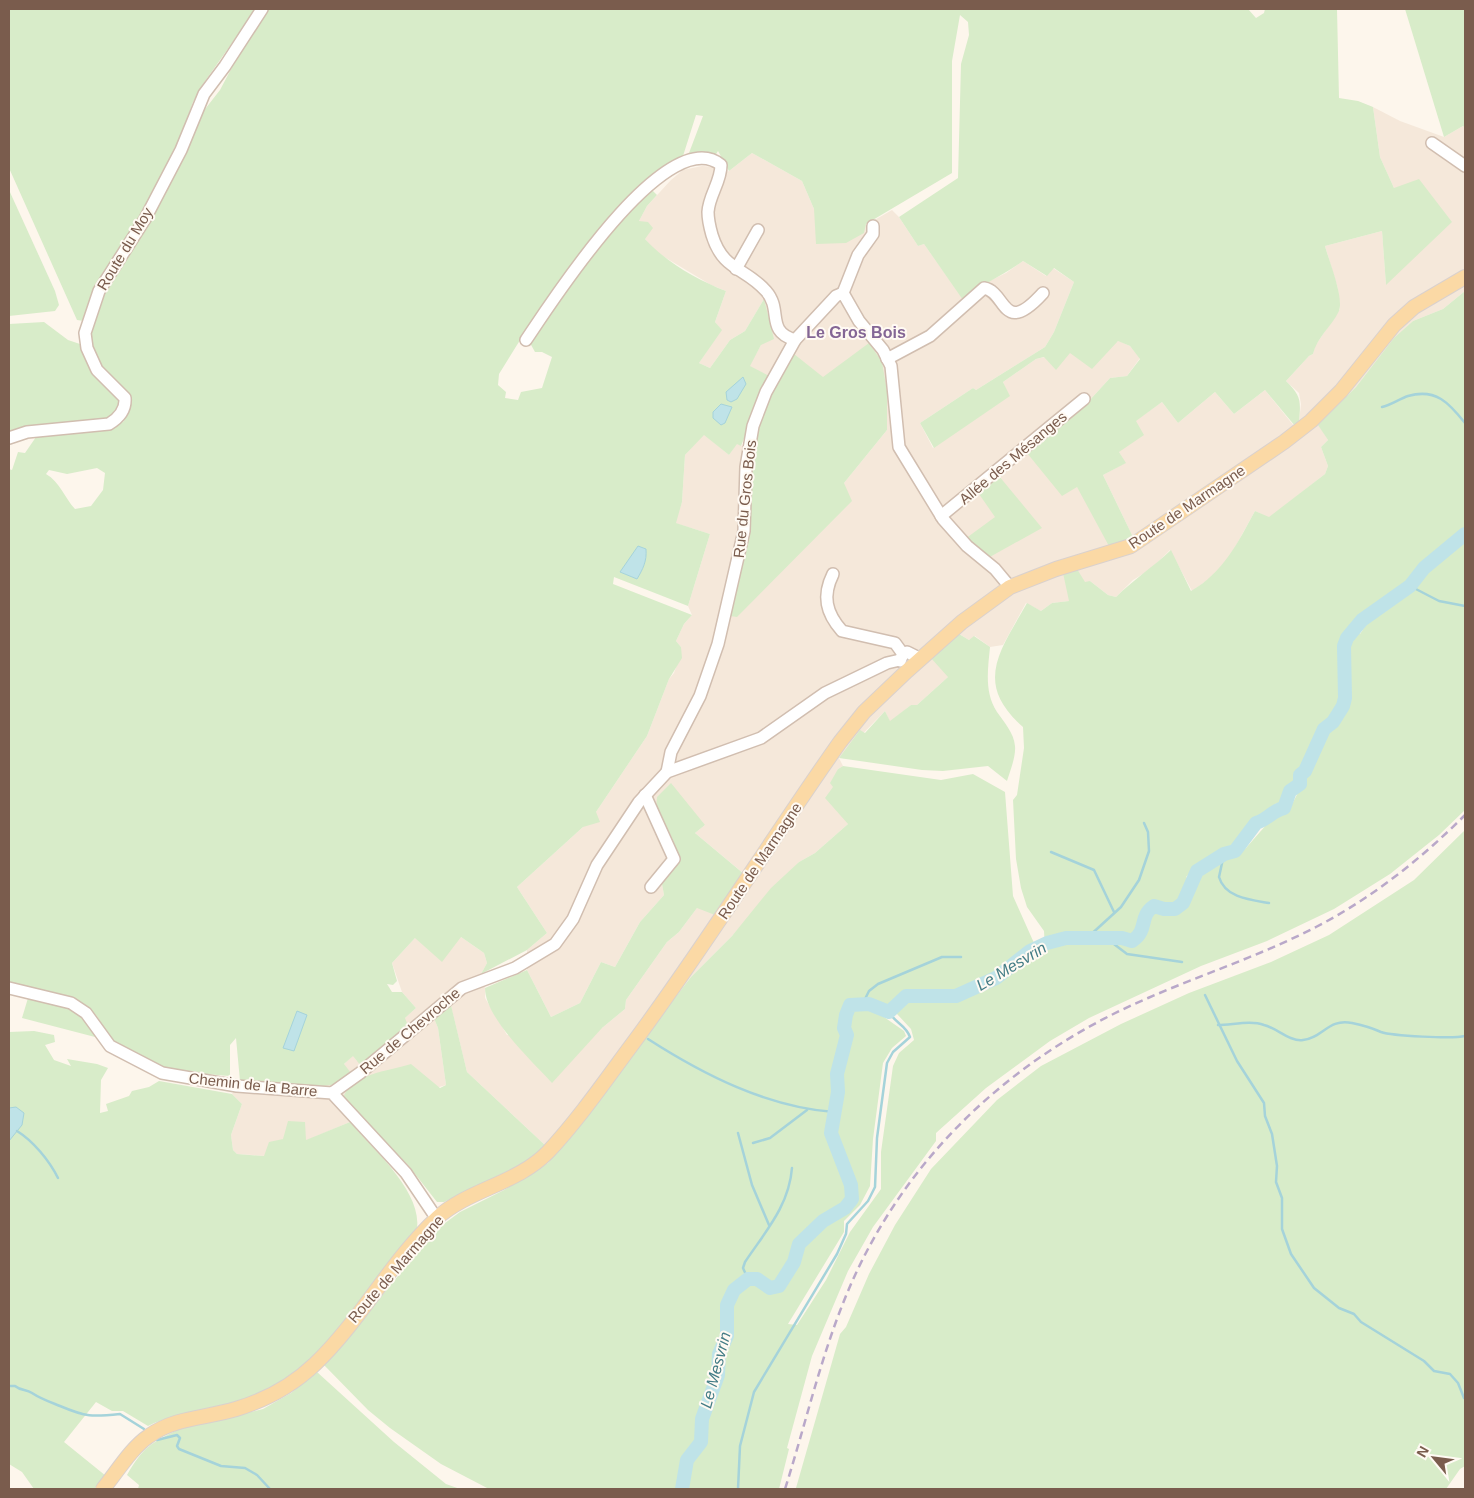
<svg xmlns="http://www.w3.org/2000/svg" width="1474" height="1498" font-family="Arial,sans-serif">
  <rect width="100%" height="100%" fill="#fdf6ec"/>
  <path fill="#f5e8da" d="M1373,107L1400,121L1444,137L1463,126L1465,128V291L1443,309L1413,321L1394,339L1356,387L1319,425L1328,440L1321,447L1328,466L1325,474L1269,518L1255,511L1228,560L1209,579L1192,591L1170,550L1151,569L1133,580L1116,597L1108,595L1090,581L1069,601L1052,603L1041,611L1026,603L1003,645L990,647L975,636L969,640L959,634L948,677L917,705H911L890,722L885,711L839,758L843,766L838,769L833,787L848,824L815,853L799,862L732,936L691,977L565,1144L546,1146L467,1072L450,1002L433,1016L438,1028L446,1085L355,1112L350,1122L305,1141L283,1139L265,1156L237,1154L233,1150L231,1135L242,1104L232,1094L240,1081L323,1086L353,1055L357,1061L416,1008L402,992L392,963L415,938L461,937L484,953L487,963L481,974L485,988V998L507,1035L602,1028L625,1009L626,1000L667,942L679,932L697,908L743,873L695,833L705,825L662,822L673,840L680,862L662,884L664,895L640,922L615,967L601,962L580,1003L551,1017L527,970V950L547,933L517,887L583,827L596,812L647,736L669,679L674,673L681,653V647L676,641L684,624L692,615L688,606L710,534L675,523L682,502L685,455L704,434L729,455L737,443L753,452L747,531L845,489L844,483L887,430L794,355L777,381L749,366L761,345L764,299L745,331L730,340L710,368L699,363L721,330L715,322L726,291L711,285L656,252L645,239L639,221L647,206L671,180L683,170L702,166L714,167L715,177L729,171L752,153L802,181L814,209L866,225L892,210L899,217L918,246L924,244L963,299L979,286L1006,273L1023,261L1046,276L1053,268L1074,282L1054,332L1045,347L976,390L973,388L920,423L933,448L1009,396L1003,382L1036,359L1119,341L1130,346L1140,358L1127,376L1110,378L1088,402L1077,487L1133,537L1103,475L1125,463L1119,452L1135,421L1162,402L1178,423L1215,392L1234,414L1265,390L1294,426L1299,422L1301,404L1299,393L1286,381L1309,356L1313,354L1315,346L1340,309L1338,289L1325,246L1382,231L1386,285L1394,188L1380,157Z"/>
  <g fill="#d8ecc9" fill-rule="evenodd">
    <path d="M9,9H256L203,84L193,102L178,143L84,321L77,320L9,168Z"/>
    <path d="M269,9H1248L1256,18L1264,13L1265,9H1337L1339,98L1358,101L1373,107L1380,157L1394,188L1419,179L1452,222L1386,285L1382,231L1325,246C1329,261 1344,297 1339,311C1332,326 1317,337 1313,354L1309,356L1286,381C1301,396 1301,400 1299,422L1295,426L1265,390L1234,414L1215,392L1178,423L1162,402L1136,421L1144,435L1119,452L1126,463L1103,475L1133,537L1110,548L1077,487L1062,496L1027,453L1088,402L1110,378L1127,376L1140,359L1130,346L1118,341L1092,369L1070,353L1056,370L1044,357L1036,359L1003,382L1010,396L934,448L920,423L973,388L976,390L1045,347L1054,332L1074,282L1054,268L1047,276L1023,261C1003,275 982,284 963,300L924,244L918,246L899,217L958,178L961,64L969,35L968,22L960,15L952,61V173L866,224L864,233L846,243L816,244L814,209L802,181L752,153L729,171L718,151L715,156L689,153L703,116L696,115L683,156L685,158C664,167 653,179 636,195C582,246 538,310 499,374L498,385L506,392L505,398L518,400L521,392L542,388L552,357L542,352H535L530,343C564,288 602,232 651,189L657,195L647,206L639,221L648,222L653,228L645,239C666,262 697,280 726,291L715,322L722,330L699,363L710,368L730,340L745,331L764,299L774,339L761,345L750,366L769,376L741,446L737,444L729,455L704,435L685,455L682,502L676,523L710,534L688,606L614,577L613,584L692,615L684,624L676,641L681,647L682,658L669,679L647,736L596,812L600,822L583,827L517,887L547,933L527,950L481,974L487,963L484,953L461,937L442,962L415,938L392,963L397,981L393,985L387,984L392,992H402L416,1008L405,1018L408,1026L361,1066L353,1056L344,1064L351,1073L338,1084L323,1086L240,1081L236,1038L230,1045V1076C191,1073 144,1070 114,1042C103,1032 102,1017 89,1009C66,994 35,990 9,983V469L12,470L18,452L25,453L36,437L115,428L124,421L131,399L129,393L103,369L92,346L91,334L106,288L136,245L181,162L202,113L220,90L238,56ZM97,468L105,473L103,490L91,506L75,509C64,497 60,482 46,474L49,470L67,474ZM638,547L646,549C647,561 643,569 637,579L620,572Z"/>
    <path d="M1405,9H1465V128L1463,126L1444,137Z"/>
    <path d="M9,190L55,291L59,305L55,311L9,316Z"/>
    <path d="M1465,291V530L1430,556L1407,584L1351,624L1360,634L1370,619L1400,601L1428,568L1465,539V810L1439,835L1390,874L1334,909L1267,941L1201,966L1089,1018L1050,1041L986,1088L936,1133V1141L873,1227L848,1271L812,1356L787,1448L789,1449L779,1489H489L441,1464L390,1428L368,1410L324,1365L437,1229L460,1212L504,1190L548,1163L691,977L732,936L771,888L799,862L815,853L848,824L825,798L833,787L830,783L838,769L843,766L941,780L973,774L1005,792L1013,896L1034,943L1045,950L1044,931L1027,907L1021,888L1016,859L1013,800L1017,795L1024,748L1023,727C973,683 1000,651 1027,603L1041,611L1052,603L1069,601L1063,573L1077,569L1085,582L1090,581L1108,595L1116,597C1133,580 1153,567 1171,550L1191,591C1224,572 1238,542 1255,511L1269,517L1325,474L1328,466L1321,447L1328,440L1318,425L1356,387L1394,338L1413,321L1443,309ZM1295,783L1301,787L1290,808L1273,817L1246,848L1234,857L1213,864L1202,872L1195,883L1186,877L1198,866L1242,838L1250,823L1275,804L1284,802L1287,788ZM897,1014L911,1029L914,1040L899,1053L893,1066L881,1152V1189L850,1232L826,1280L797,1325L788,1324L844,1232V1221L860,1205L870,1186L873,1139L883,1063L892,1048L906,1036L904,1031L884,1017Z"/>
    <path d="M44,322L68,340L83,345L123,399L113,419L9,434V324Z"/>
    <path d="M869,343L882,362L887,391V430L844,483L852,501L737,617L730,616L747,531L753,452L758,428L768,397L794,354L823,377Z"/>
    <path d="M999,476L1042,528L988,558L965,539L995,517L979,494Z"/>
    <path d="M959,634L969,640L974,636L990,647C988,669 984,692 997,712C1004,722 1014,733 1015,746C1016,757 1010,771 1007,781L988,766L943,771L922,770L839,758L860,730L865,733L885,711L890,721L911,705H917L948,677L931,658Z"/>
    <path d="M671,783L705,825L695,833L744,874L715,915L697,908L679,932L667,942L626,1000L625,1009L602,1028L552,1083C532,1061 485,1018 485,988L527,970L551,1017L580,1003L601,962L615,967L640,922L664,895L662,884L680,862L673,840L656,808L657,797Z"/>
    <path d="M1465,830V1466L1460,1469L1446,1489L796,1488L840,1334L846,1327L869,1274L895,1225L931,1169L997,1100L1041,1066L1121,1024L1189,993L1271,962L1329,935L1414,880Z"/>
    <path d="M28,998C53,1003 91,1006 95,1037L22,1018Z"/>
    <path d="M450,1001L467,1072L546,1146L522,1164L444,1202H437L408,1165L343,1099C349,1074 389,1071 411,1064L440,1088L446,1085L438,1028L433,1016Z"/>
    <path d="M34,1031L54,1035L55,1042L45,1045L54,1060L71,1066L67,1059L97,1064L108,1068L101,1080L100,1113L108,1111L106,1104L129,1096L132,1091L149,1087L159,1081L232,1094L242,1104L231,1135L233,1150L237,1154L264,1156L269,1142L283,1139L288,1121L305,1122L306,1140L350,1122C372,1148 422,1191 417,1228C376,1280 320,1371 258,1395C222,1410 182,1409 148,1426L123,1411H112L96,1402L64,1442L106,1476L94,1489H34L22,1472L9,1464V1032Z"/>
    <path d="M317,1372L394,1442L446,1484L460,1489H138L139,1485L127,1475C144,1446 150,1444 179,1429L263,1409L291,1393Z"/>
  </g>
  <g fill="#bfe3e8" stroke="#a5d3da">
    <path d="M743,377L746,384L737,399L731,402L727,400L726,392Z"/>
    <path d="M721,404L732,407L725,423L721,425L713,418V412Z"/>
    <path d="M638,546L646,549C647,561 643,569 637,579L620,572Z"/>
    <path d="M297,1011L307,1015L294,1051L283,1048Z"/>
    <path d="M16,1107L24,1113L22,1125L9,1141V1108Z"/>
  </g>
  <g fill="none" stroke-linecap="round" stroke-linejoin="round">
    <g stroke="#a5d3da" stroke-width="2.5">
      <path d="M1382,407C1391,405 1399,399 1408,396C1436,388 1449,403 1465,423"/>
      <path d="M1410,586L1439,601L1465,606"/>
      <path d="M1051,852L1094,870L1114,912"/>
      <path d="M1224,854L1219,877C1225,898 1251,900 1269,903"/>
      <path d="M1087,938L1121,907L1139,880L1149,851L1148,832L1144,823"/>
      <path d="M1106,938L1127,954L1182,962"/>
      <path d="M1205,995L1237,1061L1264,1103L1265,1116L1272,1134L1277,1166L1276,1182L1282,1198V1229L1291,1254L1314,1288L1339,1308L1354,1314L1361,1322L1424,1361L1434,1371L1450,1374L1458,1383L1464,1398"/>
      <path d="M863,1003L869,991L878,984L942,957H961"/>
      <path d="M1218,1025C1232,1025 1251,1020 1264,1025C1277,1028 1290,1042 1303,1040C1323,1038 1328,1018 1352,1023C1362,1025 1372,1028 1381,1032C1392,1036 1453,1039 1465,1036"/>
      <path d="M648,1039C704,1075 767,1107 834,1112"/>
      <path d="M17,1131C33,1141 49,1160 58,1178"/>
      <path d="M738,1133L752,1185L769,1225"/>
      <path d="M753,1143L770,1138L807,1110"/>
      <path d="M748,1279L743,1268L745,1262C765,1232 789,1206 792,1168"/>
      <path d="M9,1386H15C21,1391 26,1389 32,1393C41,1399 50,1402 60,1406C86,1417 92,1417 120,1414L144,1429"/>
      <path d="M157,1440L177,1435L180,1438L177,1446L179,1449L221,1466L245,1468L257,1475L270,1489"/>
      <path d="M738,1489L740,1446L754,1392L837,1254L846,1234L847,1224L868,1201L875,1187L877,1138L887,1063L893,1052L910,1037C906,1025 895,1023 889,1012"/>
    </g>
    <path stroke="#bfe3e8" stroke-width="14" d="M682,1489L687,1460L701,1442L702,1419L718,1375L719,1354L727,1336V1305L734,1290L748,1279H757L770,1288L779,1286L794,1262L799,1244L823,1221L845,1208L852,1199L851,1185L831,1133L838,1092L837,1074L847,1035L844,1028L846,1015L850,1005L869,1004L889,1012L906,996H956L996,978L1030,951L1047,943L1066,938H1122L1132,941C1149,930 1138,917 1154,906L1164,909H1175L1183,903L1197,871L1224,854L1235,851L1256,823C1267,820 1273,810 1284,808L1290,791L1300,784V775L1305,771L1324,729L1333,722L1343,706L1345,698L1344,646L1347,638L1362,620L1410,586L1424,568L1465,534"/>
    <defs>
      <g id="minor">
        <path d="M1432,143L1465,166"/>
        <path d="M736,269L758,230"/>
        <path d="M843,293L858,255L873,234V226"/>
        <path d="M526,340C551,303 667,121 721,165C721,182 709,195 708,212C708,220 710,228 712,235C723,271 745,267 766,291C783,310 765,331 795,340"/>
        <path d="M887,359L930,336L984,288C1007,292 1002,338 1043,293"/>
        <path d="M9,438L27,432L109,424C119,418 126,410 125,398L97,370L87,348L85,333L99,291L145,219L181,150L204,94L225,66L262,9"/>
        <path d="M941,516L1084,399"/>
        <path d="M833,574C822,596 826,613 842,631L895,643L903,654"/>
        <path d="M900,661L903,654L907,652L921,659"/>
        <path d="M667,772L671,752L700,696L718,644L744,531L746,467L753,426L766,392L795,340L836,296L843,293L859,321L883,350L891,366L899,447L943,519L967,546L995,569L1010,587"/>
        <path d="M645,795L674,859L651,887"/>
        <path d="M9,988L71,1003L86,1013L110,1046L162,1073L237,1086L332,1093L406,1173L437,1219"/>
        <path d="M332,1093L360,1073L462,988L515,968L555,944L573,919L597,865L639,802L667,772L761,738L825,693L887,663L900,660"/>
      </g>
      <path id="major" d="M103,1489C117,1472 131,1448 149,1436C175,1417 207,1418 236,1409C266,1400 293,1385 315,1364C361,1320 391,1261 437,1218C469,1189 517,1184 548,1152C577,1121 603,1084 628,1050C703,950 768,844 840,742L864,712L907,671L962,622L1010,587L1056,569L1131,546L1284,442L1311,421L1341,391L1394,325L1414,307L1465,277"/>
    </defs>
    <use href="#minor" stroke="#d1beb0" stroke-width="14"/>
    <use href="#major" stroke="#dad1cd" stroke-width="16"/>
    <use href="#minor" stroke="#fff" stroke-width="11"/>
    <use href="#major" stroke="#fbd9a5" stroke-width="14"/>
    <path stroke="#b9a8c9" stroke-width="2.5" stroke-dasharray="8 5" stroke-linecap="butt" d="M785,1489C806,1423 821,1355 848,1291C905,1156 1014,1055 1148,998C1203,974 1262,955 1316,927C1372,898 1421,859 1465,815"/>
  </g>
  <g text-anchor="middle" stroke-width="4" stroke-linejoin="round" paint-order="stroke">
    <g font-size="15" fill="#7a5c4d" stroke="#fffaf3">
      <text transform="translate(125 249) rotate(-59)" y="5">Route du Moy</text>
      <text transform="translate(1013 458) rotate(-40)" y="5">Allée des Mésanges</text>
      <text transform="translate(745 499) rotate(-84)" y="5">Rue du Gros Bois</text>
      <text transform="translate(1187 507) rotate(-34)" y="5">Route de Marmagne</text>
      <text transform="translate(760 861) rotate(-56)" y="5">Route de Marmagne</text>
      <text transform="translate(410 1031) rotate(-40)" y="5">Rue de Chevroche</text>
      <text transform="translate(253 1085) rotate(6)" y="5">Chemin de la Barre</text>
      <text transform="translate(396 1269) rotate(-49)" y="5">Route de Marmagne</text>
    </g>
    <g font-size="16" font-weight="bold" fill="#846695" stroke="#fffaf3">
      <text x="856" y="338">Le Gros Bois</text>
    </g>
    <g font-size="16" font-style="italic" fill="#437c86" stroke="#fffaf3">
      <text transform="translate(1011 966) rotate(-31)" y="6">Le Mesvrin</text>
      <text transform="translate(715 1370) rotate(-75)" y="6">Le Mesvrin</text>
    </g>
  </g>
  <rect width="1474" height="1498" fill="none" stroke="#7a5c4d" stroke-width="20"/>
  <g transform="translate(1434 1458) rotate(299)" stroke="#fffaf3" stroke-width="4" paint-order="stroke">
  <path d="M0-4L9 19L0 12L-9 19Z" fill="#7a5c4d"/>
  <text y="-8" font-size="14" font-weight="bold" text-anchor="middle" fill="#7a5c4d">N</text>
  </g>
</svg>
